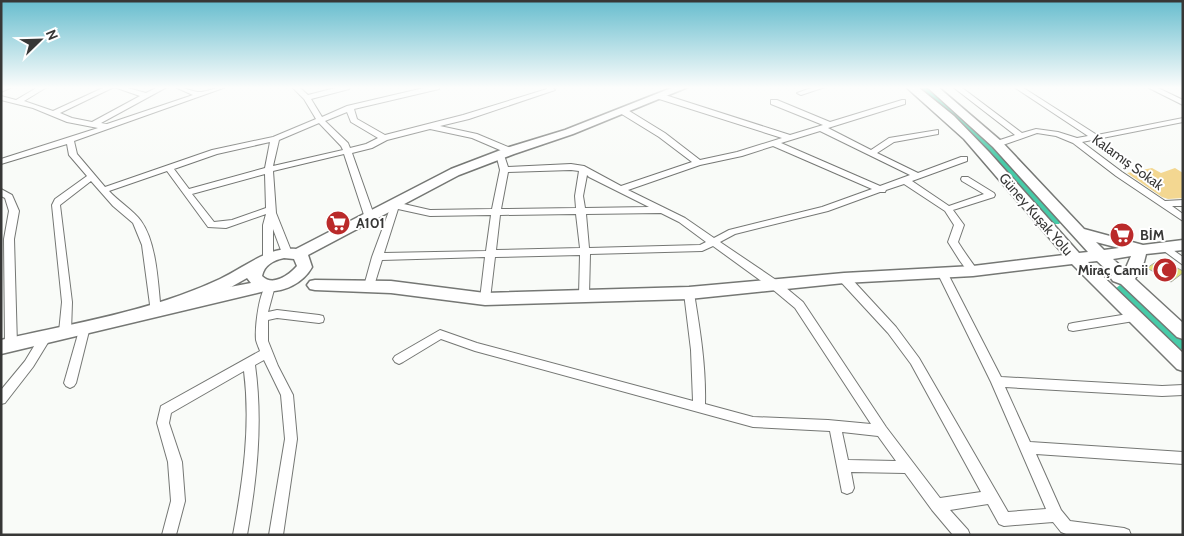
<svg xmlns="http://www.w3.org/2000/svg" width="1184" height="536" font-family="Cabin,sans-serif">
  <rect width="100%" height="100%" fill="#f9fbf8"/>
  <path fill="#f3d791" d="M1152,168L1161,173L1175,168L1183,173V198L1168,199L1162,197L1127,173Z"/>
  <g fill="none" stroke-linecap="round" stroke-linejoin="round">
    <g fill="#47cba8" fill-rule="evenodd">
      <path d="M921,87H928L996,150L1059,220L1061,222L1059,224H1053L990,154Z"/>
      <path d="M1120,285L1124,286L1183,339V350L1179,349L1116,292L1115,289Z"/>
    </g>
  </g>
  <path fill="#e3e57e" stroke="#a7a8a4" d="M1160,259L1183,271V273L1171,282L1147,268Z"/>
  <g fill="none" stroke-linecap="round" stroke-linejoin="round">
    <defs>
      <g id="minor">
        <path d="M1,87H12L1,92Z"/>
        <path d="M38,87H47L24,101L53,111L105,87H124L146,93L158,87H167L101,123L107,124L193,95L175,87C184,87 190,91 198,92C204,93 216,87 226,87L74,141L77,154L105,187L212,150L273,137L316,119L304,99L292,87H299L308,95L339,87H349V89L311,99L322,117L347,106L428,87H439V89L354,109L357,119L385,135L463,115L547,89L546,87H552L555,90L469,119L440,126L477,134L513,149V153H507L472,138L430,129L387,140L372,148L352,153L375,218L373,220L370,221L365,218L344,154L273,171L276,213L292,253L287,256L282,253L273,229V257L268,260L263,257V225L266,214L226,228L208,227L167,171L109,191C118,201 134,211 141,221C157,243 158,285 161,312L160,315H152L151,312L142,245L133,223L113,206L91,181L60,205L72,302L71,332L69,335H61L59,332L62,302L52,205L55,199L87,176L69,155L67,144L1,164V159L98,128L67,122L33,108L1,100V96L16,100ZM114,87L140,96L92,122L72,118L60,113ZM347,112L351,122L378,138L366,144L350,148L348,143L325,121ZM319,123L341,146L343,150L273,166L279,140ZM270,142L265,168L189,189L174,169L217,154ZM265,174L266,208L232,220L214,222L192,194Z"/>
        <path d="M814,87H825L801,95L797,93Z"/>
        <path d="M953,87H961L1022,133L1036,129L1058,132L1077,138L1088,136L1014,87H1022L1097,135L1183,118V122L1082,142L1122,172L1165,201L1183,200V206H1172L1183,214V221L1116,176L1073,143L1056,136L1037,133L1000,146H994V142L1015,135Z"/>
        <path d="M1147,87H1156L1183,100V105Z"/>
        <path d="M656,94H662L790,135L823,125L771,104V100H777L830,122L902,100H905V104L828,128L871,150L889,138L938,130V134L894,142L877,153L918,173L961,157H967V161L912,181L949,206L984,194L962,181L961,179L962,177H968L994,193L995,195L994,197L953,210L964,225L958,242C964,252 971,261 978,271L977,273H969L960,261L948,242L954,225L945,211L904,184L886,190L885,192H880L828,211L735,234L720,242L779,282L803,302L886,427L940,498L981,492L911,364L888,333L840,281L839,278L840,275H848L896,327L919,358L1008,512L1046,509L991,382L937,272L938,270H946L947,272L1001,377L1162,386L1183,385V395L1162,396L1005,387L1030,442L1183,452V464L1036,454L1061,510L1070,521L1124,528L1129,530L1131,535L1066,534L1061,532L1053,522L1004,526L999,524L988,504L950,510L968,530L970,535H953L932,510L905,473L851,472L854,488L852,492L847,494L842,492L830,431L753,427L475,351L441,339L403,362L399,364L395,362L393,359L395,356L440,330L477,343L693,401L691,350L684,293L685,290H693L694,293C700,330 706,366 705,404L753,417L828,420L871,424L795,308L771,288L713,246L702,251L590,254L589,295L588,298H580L579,295L580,255L495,257L490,299L489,302H481L480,299L485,257L382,260L373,289H365L364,286L372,257L392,203L395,202L430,210L492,209L500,170L496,154L497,152H503L508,167L571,164L584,166L621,186L692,162L659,137L620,113V109H626L665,133L700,160L737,152L782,138L656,98ZM820,131L910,175L880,186L781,143ZM773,146L872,189L822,207L729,230L714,238L685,218L628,190L700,165L742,156ZM571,170L579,171L575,196L576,208L501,209L508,172ZM587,175L589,177L649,207L585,208L583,196ZM398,209L430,216L491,215L486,251L384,253ZM661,213L679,222L706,242L700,245L589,248L586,214ZM576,214L580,248L496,250L500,215ZM842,432L878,436L896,461L848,460Z"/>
        <path d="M1,189L12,195L19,211L14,239L17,345L15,348L11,349L7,348L5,345L4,239L9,211L5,198L1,196Z"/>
        <path d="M1163,243L1183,257V265L1160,248L1158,246Z"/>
        <path d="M270,282L275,286L268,312L277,310L319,315L323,316L324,319L323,322L319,323L277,318L268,320V341L278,366L293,395L297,439L283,535H269L285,439L281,395L264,360L255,365C263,422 257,478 247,535H233C243,481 251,426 244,371L171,413L169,423L182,462L185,501L176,535H162L171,501L168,462L157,423L161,406L260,351C259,348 257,344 256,340C255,328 259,286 270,282Z"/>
        <path d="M1134,313L1138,314L1139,317L1138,320L1134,321L1073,331L1069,330L1068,327L1069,324L1073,323Z"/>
        <path d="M85,323L89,324L90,327L76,383L74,386L70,388L66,386L64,383L80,327L81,324Z"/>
        <path d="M46,332L50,333L52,336L33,367L5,403L1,404V390L25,361L42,333Z"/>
      </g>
      <g id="secondary">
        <path d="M674,87H688L573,134L514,154L459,175L308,255L312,267C303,283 284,293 265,291L1,354V340C75,323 152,311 220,279C246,267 266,247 296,249L451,169L506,148L565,130ZM284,258L294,259L297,266C289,275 273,287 262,276C264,265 274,260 284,258ZM247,278L251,283L230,287H231Z"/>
        <path d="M906,87H918L954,116L989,152L1079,253L1088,252L993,147L927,87H938L1001,141L1084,229L1143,245L1183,240V250L1146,254L1144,262L1135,279L1183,323V339L1177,337L1121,284L1113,281L1110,277L1112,275L1097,261L1088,262L1183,353V371L1177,369L1072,264L973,276L844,283L689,299L485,305L391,293L315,290L310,289L307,285L310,281L315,280L391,281L485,293L689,287L844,273L973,266L1064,255L964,139ZM1096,242L1119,248L1104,250ZM1131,256L1125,270L1113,259Z"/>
      </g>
    </defs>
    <use href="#minor" stroke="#757774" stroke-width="2"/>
    <use href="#secondary" stroke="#757774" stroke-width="3"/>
    <use href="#minor" fill="#fff" fill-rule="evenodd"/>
    <use href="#secondary" fill="#fff" fill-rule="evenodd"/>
  </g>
  <linearGradient id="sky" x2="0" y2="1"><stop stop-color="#67bdce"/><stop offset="0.54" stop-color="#fcfdfc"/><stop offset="1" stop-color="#fcfdfc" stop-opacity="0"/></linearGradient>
  <rect width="1184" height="162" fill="url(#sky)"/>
  <defs>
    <symbol id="supermarket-disc" viewBox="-11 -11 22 22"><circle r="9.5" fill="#ba2a2a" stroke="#fff"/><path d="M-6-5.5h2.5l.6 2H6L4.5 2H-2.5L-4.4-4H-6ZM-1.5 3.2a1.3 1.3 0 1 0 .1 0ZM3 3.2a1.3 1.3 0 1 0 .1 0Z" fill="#fff"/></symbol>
    <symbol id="mosque-disc" viewBox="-11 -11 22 22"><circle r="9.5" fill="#ba2a2a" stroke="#fff"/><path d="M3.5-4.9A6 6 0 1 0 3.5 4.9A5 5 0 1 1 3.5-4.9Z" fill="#fff"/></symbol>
  </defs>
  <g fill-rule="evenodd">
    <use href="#supermarket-disc" x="324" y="209" width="28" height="28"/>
    <use href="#supermarket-disc" x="1108" y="221" width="28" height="28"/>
    <use href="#mosque-disc" x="1151" y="256" width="28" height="28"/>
  </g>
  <g text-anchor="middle" stroke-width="4" stroke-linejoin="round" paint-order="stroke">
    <g font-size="14" fill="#373736" stroke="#fff">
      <text transform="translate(1128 162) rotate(36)" y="5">Kalamış Sokak</text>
      <text transform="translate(1036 214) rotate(49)" y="5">Güney Kuşak Yolu</text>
    </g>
    <g font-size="14" font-weight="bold" fill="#373736" stroke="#fff" text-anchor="start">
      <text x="356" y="228">A101</text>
      <text x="1140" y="240">BİM</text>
      <text x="1148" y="275" text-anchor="end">Miraç Camii</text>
    </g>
  </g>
  <rect width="1184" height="536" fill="none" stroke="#373736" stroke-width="5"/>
  <g transform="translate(40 40) rotate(67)" stroke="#ffffff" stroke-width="4" paint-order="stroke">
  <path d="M0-4L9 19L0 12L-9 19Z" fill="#373736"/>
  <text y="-8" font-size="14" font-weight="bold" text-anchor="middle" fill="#373736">N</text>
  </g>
</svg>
